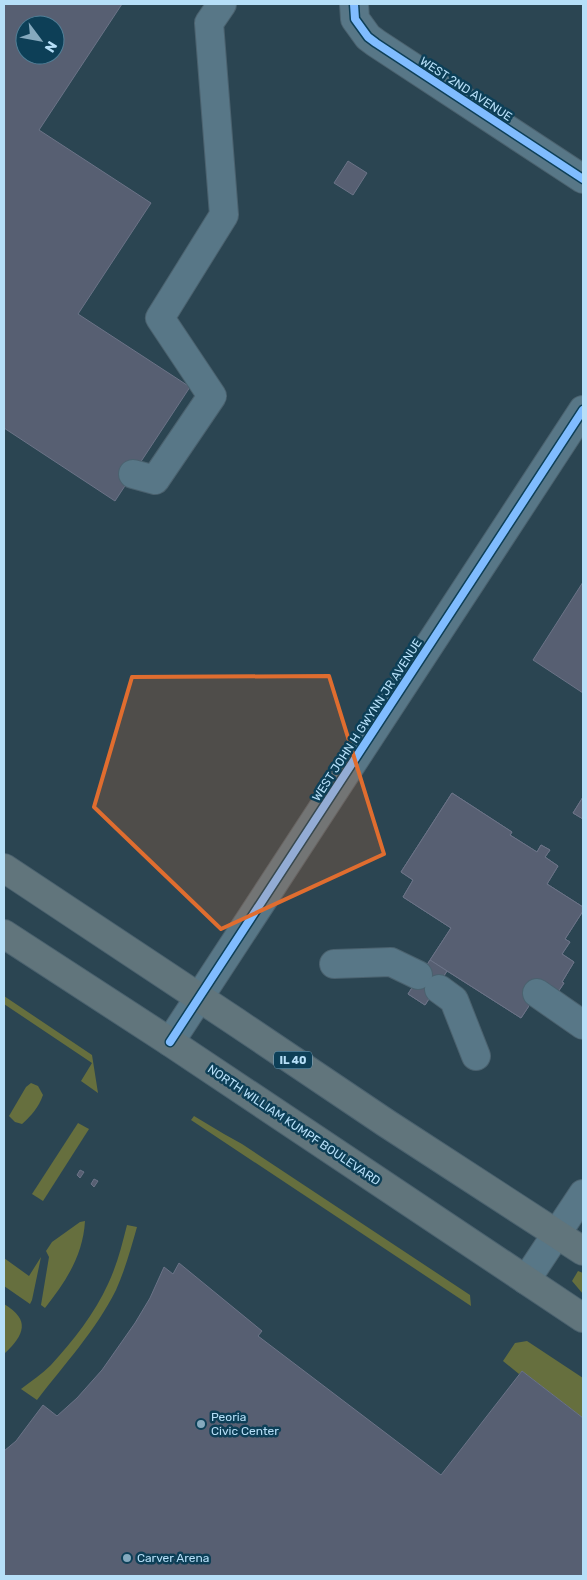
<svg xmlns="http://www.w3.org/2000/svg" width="587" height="1580" font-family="Rubik,sans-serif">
  <rect width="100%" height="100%" fill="#2b4552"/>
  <g fill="#666f3e">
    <path d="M4,996L92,1055L98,1093L81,1081L92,1063L4,1004Z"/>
    <path d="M31,1083L38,1086L43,1095C39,1107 31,1116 22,1124L15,1122L9,1116L26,1087Z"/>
    <path d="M194,1116L224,1134L242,1144L470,1295L471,1306L191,1120Z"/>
    <path d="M78,1123L89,1129L43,1201L32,1194Z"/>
    <path d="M85,1221C83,1256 66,1281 45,1308L41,1305L49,1257L46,1251L52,1242L80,1222Z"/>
    <path d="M127,1225L137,1227C131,1248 125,1270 116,1290C96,1330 64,1365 37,1400L21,1389C31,1381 42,1374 51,1365C73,1341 95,1313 108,1284C117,1265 122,1245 127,1225Z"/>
    <path d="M41,1257L32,1300L30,1304L4,1286V1258L29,1276Z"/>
    <path d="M578,1271L583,1273V1294L572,1281Z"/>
    <path d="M4,1304C31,1320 24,1335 5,1353Z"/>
    <path d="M527,1341L583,1378V1418L522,1371L519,1374L503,1361L515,1343Z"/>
  </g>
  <g fill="#575f72" stroke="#6b7387" fill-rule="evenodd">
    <path d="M4,4H122L39,130L151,203L78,314L190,387L115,501L4,428ZM25,25H55V55H25Z"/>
    <path d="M348,161L367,173L353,195L334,183Z"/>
    <path d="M583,582V693L533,660Z"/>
    <path d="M452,793L512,832L510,835L537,852L541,845L550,850L545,857L558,866L547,884L583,907V911L565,939L570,942L562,954L574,962L562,982L564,983L558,992L540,989L521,1018L447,971L425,1005L408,994L451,928L403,897L413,880L401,872Z"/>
    <path d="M452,793L512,832L510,835L537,852L541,845L550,850L545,857L558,866L547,884L583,907V911L565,939L570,942L562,954L574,962L562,982L564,983L558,992L540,989L521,1018L430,960L451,928L403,897L413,880L401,872Z"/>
    <path d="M583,797V819L573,813Z"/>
    <path d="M583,797V819L573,813Z"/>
    <path d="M430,960L447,971L425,1005L408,994Z"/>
    <path d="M80,1170L84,1172L80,1178L77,1175Z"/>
    <path d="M94,1179L98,1181L94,1187L91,1184Z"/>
    <path d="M179,1263L262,1331L258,1336L441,1475L522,1371L583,1418V1576H4V1451L16,1441L43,1405L57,1416L77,1398L102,1370L135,1323L150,1298L164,1267L173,1274Z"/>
  </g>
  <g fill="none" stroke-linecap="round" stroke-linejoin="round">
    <defs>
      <g id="minor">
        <path d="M354,4L355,19L368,37L376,43L583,179"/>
        <path d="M133,474L155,480L212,396L160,318L224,215L209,23L222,4"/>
        <path d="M334,964L391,962L418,975"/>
        <path d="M439,989L454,1000L476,1056"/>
        <path d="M537,993L583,1025"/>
        <path d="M170,1042L583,410"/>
        <path d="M526,1280L583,1194"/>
      </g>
      <g id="major">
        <path d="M4,868L236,1022L386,1123L583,1251"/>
        <path d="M4,934L170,1042L583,1318"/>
      </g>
    </defs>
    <use href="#minor" stroke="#4b626f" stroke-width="30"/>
    <use href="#major" stroke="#4b626f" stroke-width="30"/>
    <use href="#minor" stroke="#587787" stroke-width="28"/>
    <use href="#major" stroke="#61757c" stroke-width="28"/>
    <defs>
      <g id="cycleway">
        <path d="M354,4L355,19L368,37L376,43L583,179"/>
        <path d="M170,1042L583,410"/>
      </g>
    </defs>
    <use href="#cycleway" stroke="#0d3f57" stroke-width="11"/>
    <use href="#cycleway" stroke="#80bcff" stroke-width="8"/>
  </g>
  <path fill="#e06d2f" fill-opacity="0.2" stroke="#e06d2f" stroke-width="4" stroke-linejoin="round" d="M329,676L384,854L221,929L94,807L132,677Z"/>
  <g fill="#85a9be" stroke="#0d3f57" stroke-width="2">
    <circle cx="201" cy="1424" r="5"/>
    <circle cx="127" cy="1558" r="5"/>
  </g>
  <g text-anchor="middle" stroke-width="5" stroke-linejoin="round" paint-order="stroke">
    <rect fill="#0d3f57" stroke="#83afc8" stroke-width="1" x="274" y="1051.5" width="38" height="17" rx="4"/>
    <g font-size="11" font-weight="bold" fill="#b6dff8">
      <text x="293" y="1064">IL 40</text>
    </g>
    <g font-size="12" fill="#b6dff8" stroke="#0d3f57">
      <text transform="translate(466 89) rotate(33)" y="4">WEST 2ND AVENUE</text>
      <text transform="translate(367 720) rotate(-57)" y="4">WEST JOHN H GWYNN JR AVENUE</text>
      <text transform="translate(294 1125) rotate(34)" y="4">NORTH WILLIAM KUMPF BOULEVARD</text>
    </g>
    <g font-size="12" fill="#b6dff8" stroke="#0d3f57" text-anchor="start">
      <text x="211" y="1421">Peoria<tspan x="211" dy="14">Civic Center</tspan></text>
      <text x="137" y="1562">Carver Arena</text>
    </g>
  </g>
  <rect width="587" height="1580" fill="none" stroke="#b6dff8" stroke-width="10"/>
  <g transform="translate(40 40) rotate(122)"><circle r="24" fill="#0d3f57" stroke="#517f97"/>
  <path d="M0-4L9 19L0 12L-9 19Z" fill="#85a9be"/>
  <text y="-8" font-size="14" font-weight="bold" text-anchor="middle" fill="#b6dff8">N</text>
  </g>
</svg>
